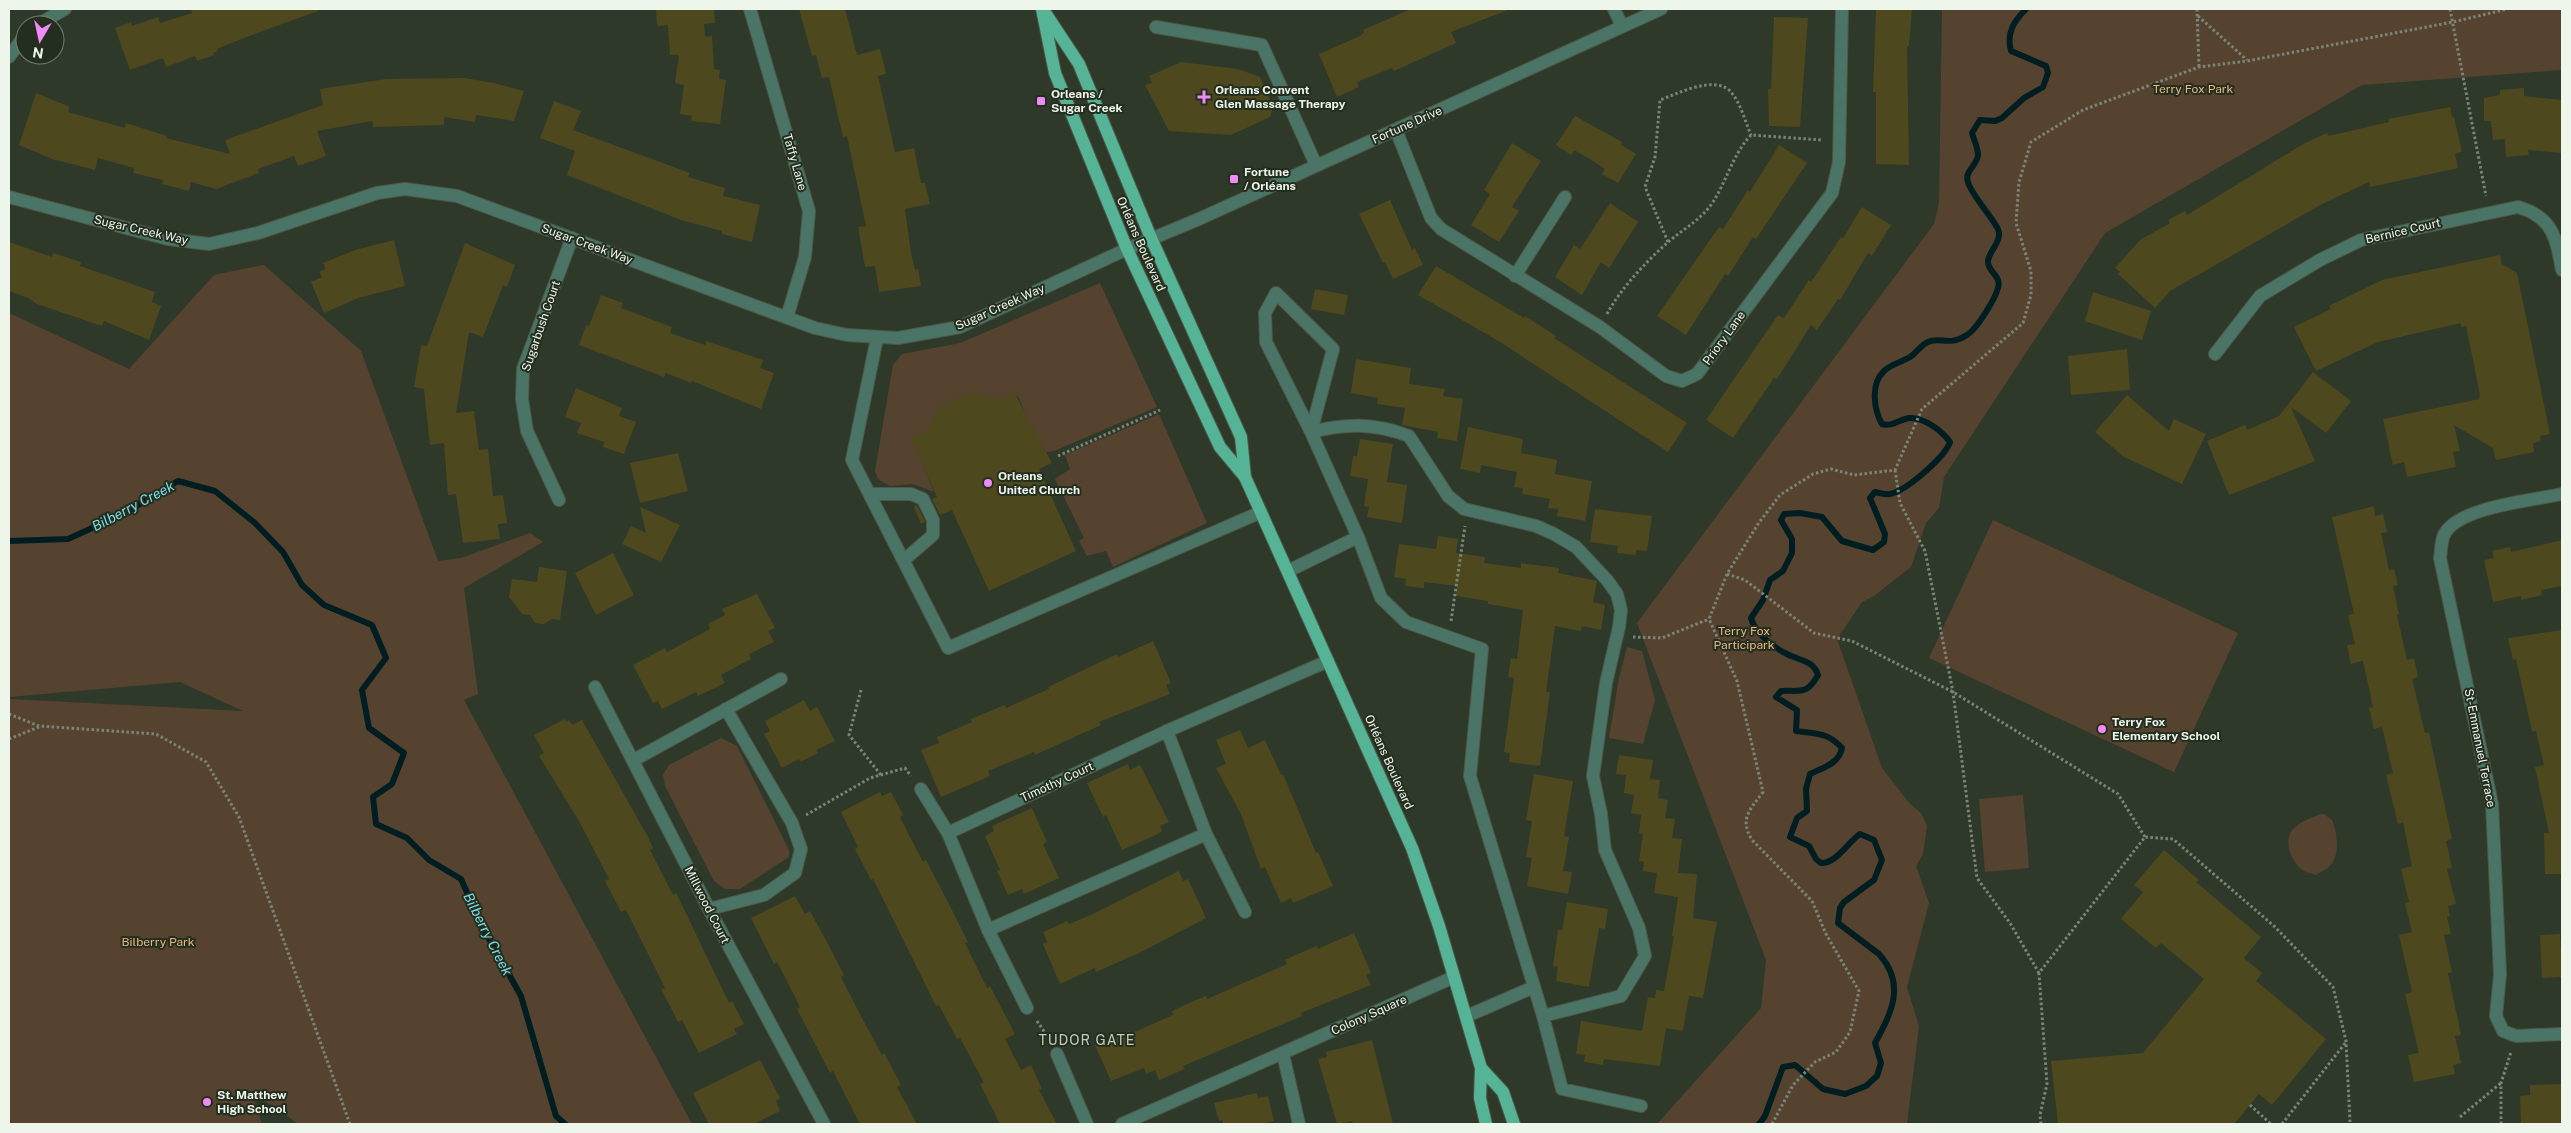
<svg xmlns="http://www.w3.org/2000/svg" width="2571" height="1133" font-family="'Public Sans',sans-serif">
  <rect width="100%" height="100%" fill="#2e3929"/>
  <g fill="#56432f">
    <path d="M1942,9H2562V70L2362,85L2105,233L1944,477L1939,508L1926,523L1911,567L1874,596L1862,602L1837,639L1882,768L1910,804L1921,813L1927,826L1923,854L1916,866L1929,903L1907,987L1919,1026L1907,1124H1657L1761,1008L1766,960L1637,623L1934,224L1939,203Z"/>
    <path d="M264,265L361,351L438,561L461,558L530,533L543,542L464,588L478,694L464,700L692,1124H298L274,1106L253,1096L262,1124H9V699L243,711L180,682L9,697V313L129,369L214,275Z"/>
    <path d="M1100,283L1157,407L1054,451L1042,453L1018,396L914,442L934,492L913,484L890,486L878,479L875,471L893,365L902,354L960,343Z"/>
    <path d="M1159,414L1207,523L1113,567L1106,551L1087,556L1079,541L1084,538L1055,479L1070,469L1065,455Z"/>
    <path d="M1993,520L2238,633L2174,772L1929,658Z"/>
    <path d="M1627,647L1642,651L1655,700L1643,744L1609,738L1619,678Z"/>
    <path d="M721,738L737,746L789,850V857L740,889H725L714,881L665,786L663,775L669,765Z"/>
    <path d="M2023,795L2029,868L1985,872L1979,799Z"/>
    <path d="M2320,814H2324L2332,820C2338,834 2341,860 2326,869C2323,871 2319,873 2316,875C2311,873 2304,872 2301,869C2290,859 2282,838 2295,827C2302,821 2311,818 2320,814Z"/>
  </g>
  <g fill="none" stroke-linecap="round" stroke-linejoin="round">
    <g stroke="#001e21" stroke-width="6">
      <path d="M9,541L68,539L125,513L178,481L215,491L255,523L283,552L302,585L324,605L372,625L386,658L362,690L369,728L404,753L392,784L373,797L376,824L407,838L429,860L461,879L483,928L521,996L556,1116L565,1124"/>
      <path d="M1759,1124L1765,1116L1783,1067L1795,1065L1823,1089L1845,1094L1866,1086L1877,1076L1881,1063L1875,1043C1892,1012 1906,984 1879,954L1838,923L1840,908L1844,902L1874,880L1882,860L1874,840L1860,834C1847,843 1837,863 1821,863L1816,859L1809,846L1790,837L1797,818L1807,811L1806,789L1810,774C1822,768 1839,764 1842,748C1827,732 1817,734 1796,731L1797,710L1776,697L1781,691C1801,690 1807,695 1818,675C1813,660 1800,661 1787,654C1774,648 1755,633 1751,618L1763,600L1770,580L1783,571L1792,553V539L1781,520L1784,514L1800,513L1822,517L1842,541L1873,550L1884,542L1885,534L1870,498L1875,492C1879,493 1885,495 1890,494C1906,491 1945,457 1950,442C1942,431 1924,417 1909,418C1898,420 1893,427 1882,424C1874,410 1870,384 1884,371C1891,364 1902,362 1910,357C1916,353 1921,345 1928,342C1940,336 1949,347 1967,335C1977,329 1995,299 1998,288C2002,275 1987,272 1988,261C1989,251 2000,244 1999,233C1999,224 1972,197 1968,182C1964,171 1977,166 1978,155C1978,148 1974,140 1972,133L1980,120L1995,121L2002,118L2024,98L2043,87L2048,73L2046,66L2011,51C2006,33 2014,21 2026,9"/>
    </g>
  </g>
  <g fill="#4e481f">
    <path d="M191,9H317L318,11L244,38L217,49L218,51L213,53L214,55L197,61L195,56L166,67L163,58L130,70L115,28L131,22L132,26L158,17L160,23L192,13Z"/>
    <path d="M656,9H714L715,23L704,24L705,37L712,36L714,69L720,70L719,79L726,80L720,124L691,121L692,116L680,114L684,85L675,83L679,55H670L668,25L657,26Z"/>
    <path d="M799,9H845L857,55L880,49L886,74L878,76L895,152L914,148L921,183H925L930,204L905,209L911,253L915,270L918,269L921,286L879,292L875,266L865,267L858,227L866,226L847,136L843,137L829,77L822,78L816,55L812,56Z"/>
    <path d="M1411,9L1508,10L1451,32L1456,43L1394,71L1392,68L1357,82L1359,87L1337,97L1319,54L1360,36L1364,32L1363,30Z"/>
    <path d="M1876,9H1912L1909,46H1907L1909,165L1876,164V92H1873Z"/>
    <path d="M1774,17L1808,18L1800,127L1769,126L1768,89H1771Z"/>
    <path d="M1181,62L1238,69L1260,77L1273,108L1270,117L1231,135L1169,131L1145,85L1152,83L1149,76Z"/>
    <path d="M464,78L494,83L524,91L514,121L476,115L475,122L444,117V125L373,127L372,121L317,131L326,156L298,166L294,156L258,169L259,173L216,189L191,182L189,191L162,184L163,180L133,173L134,168L98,158L95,170L52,159L19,145L36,93L70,107L68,112L125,128L126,123L167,136L166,138L230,154L225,140L323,105L320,89L386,79Z"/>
    <path d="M2524,88V96L2562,100V153L2528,150L2529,155L2506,157L2505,139L2493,140L2491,121H2484V98L2500,95V90Z"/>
    <path d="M554,101L581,111L573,130L690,173L688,177L725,188L723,196L760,205L752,242L722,234V231L681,220L567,175L575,151L540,138Z"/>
    <path d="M2450,107L2452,117H2454L2462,152L2455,154L2458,168L2370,187L2369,182L2322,204L2170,291L2155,308L2118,274L2120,272L2115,268L2140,240L2170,223L2168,220L2185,211L2187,215L2305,143L2327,133L2328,136L2389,122L2388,119Z"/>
    <path d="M1575,116L1622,142L1621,145L1636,154L1618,183L1602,174L1605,169L1590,159L1574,150L1571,155L1556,145Z"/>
    <path d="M1512,143L1541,161L1512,207L1519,211L1499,242L1471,225L1490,194L1484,190Z"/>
    <path d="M1779,145L1807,163L1756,239L1753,237L1728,276L1725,274L1686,335L1657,316L1719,227L1723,229L1748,190L1750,192Z"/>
    <path d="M1390,200L1412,250L1415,248L1423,265L1393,279L1385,262L1383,263L1359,214Z"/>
    <path d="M1610,203L1638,222L1609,268L1601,262L1582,295L1555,277L1574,245L1580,249Z"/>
    <path d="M1862,207L1891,225L1872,256L1868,253L1840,300L1838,299L1817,330L1811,325L1777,379L1774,378L1733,438L1706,420L1778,315L1784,318L1809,280L1811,282L1841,237L1843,238Z"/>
    <path d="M394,240L405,286L358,298L324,313L311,282L322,277L319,272L326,269L323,263L355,250Z"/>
    <path d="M9,242L52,257L53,253L81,262L80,266L155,292L152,302L161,306L149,340L104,321L102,326L37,304L28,298L9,291Z"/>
    <path d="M465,243L515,265L507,287L503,285L483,337L469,332L456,413L474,411L479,450L488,449L493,496L503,495L507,523L498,524L500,539L463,543L456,494L448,495L444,443L430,445L424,389L414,387L421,345L427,346Z"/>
    <path d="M2500,255L2502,264L2517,273L2550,434L2540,436L2541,441L2533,443L2534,452L2496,460L2493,448L2454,425L2460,451L2453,452L2456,467L2407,477L2404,462L2393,465L2383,419L2479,399L2480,395L2466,326L2461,327V323L2378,342L2316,371L2294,327L2331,309L2329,306L2382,280Z"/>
    <path d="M1436,266L1524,318L1525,316L1556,336L1554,338L1687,423L1668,452L1497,340L1418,295Z"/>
    <path d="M1315,289L1348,295L1344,315L1311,309Z"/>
    <path d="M2093,292L2151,311L2142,340L2085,321Z"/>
    <path d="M601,295L623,303L621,308L672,327L670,333L705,345L706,341L763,360L760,368L774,373L761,409L692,381L691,383L666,373L664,377L579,345L586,325L589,326Z"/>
    <path d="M2127,349L2130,390L2071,395L2068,356Z"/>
    <path d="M1356,359L1411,368L1409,384L1445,389L1443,396L1463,399L1457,441L1437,438L1438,432L1402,425L1405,408L1377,404L1378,398L1351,393Z"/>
    <path d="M2313,372L2351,401L2326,433L2291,407L2315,461L2229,495L2207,441L2245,425L2247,430L2279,416Z"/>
    <path d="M576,388L622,408L619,416L636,422L624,454L603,447L604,442L577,433L581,423L565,417Z"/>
    <path d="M972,392L997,400L1014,392L1052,463L1039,469L1076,551L989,591L952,510L940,515L932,499L937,497L911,438L928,430L938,407Z"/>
    <path d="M2127,395L2169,431L2174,419L2206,434L2182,484L2124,457L2095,432Z"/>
    <path d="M1468,427L1523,439L1521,453L1557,460L1555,474L1592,481L1585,521L1557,516L1558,509L1548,508L1550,499L1522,494L1523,488L1514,487L1517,472L1481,465L1480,473L1460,469Z"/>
    <path d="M1360,439L1393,444L1387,482L1407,485L1402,523L1367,517L1369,507L1364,506L1368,479L1350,476L1353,456H1357Z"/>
    <path d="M678,453L688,491L640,503L630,463Z"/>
    <path d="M917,505L925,522L921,524L914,507Z"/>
    <path d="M2374,506L2375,516L2383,514L2387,532L2381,533L2389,570L2394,569L2398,585L2393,586L2399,614L2397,615L2407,660L2414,658L2418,677L2412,679L2425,733H2429L2452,839L2446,841L2452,868L2447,869L2456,904L2448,906L2450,916L2447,917L2451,934L2444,935L2452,972L2448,973L2461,1035L2455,1036L2461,1063L2453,1065L2455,1074L2414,1082L2408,1055L2419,1053L2405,994L2412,992L2399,935L2412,932L2405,903L2409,902L2401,869L2412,866L2403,822L2398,824L2386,775L2393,773L2382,727L2374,729L2369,708L2373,707L2363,661L2351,664L2347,645L2355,644L2348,615L2354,614L2332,517Z"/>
    <path d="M640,507L680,525L661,562L622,544L631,526L646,533Z"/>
    <path d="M1595,509L1652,516L1647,551L1636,550V555L1617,553L1618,546L1590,542Z"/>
    <path d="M1438,536L1458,539L1456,553L1485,557L1484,563L1521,568V563L1559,568L1558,573L1597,581L1593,602L1605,605L1601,630L1582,626L1581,631L1555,626L1546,692H1550L1540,766L1509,762L1510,753L1504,752L1514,678L1508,677L1511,658L1517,659L1523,610L1488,604V601L1456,596L1457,586L1424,582V588L1414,587L1405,586L1406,579L1394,577L1399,544L1436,549Z"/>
    <path d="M2562,540V586L2541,590L2542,595L2521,600V596L2493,602L2484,560L2494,558L2492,551L2510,547L2511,552Z"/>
    <path d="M613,553L634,595L596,615L575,573Z"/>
    <path d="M539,567L567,571L560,620L552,619L544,624L535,623L530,615L522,614L509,597L512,579L537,582Z"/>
    <path d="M757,594L775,628L768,631L774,642L749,654L751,659L721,675L725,683L698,696L696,692L662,709L658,701L653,703L633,665L665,648L667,652L710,629L708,624L725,615L722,609Z"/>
    <path d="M2562,630V874H2545L2544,833H2549L2535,767L2544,765L2536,731H2532L2516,659L2513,660L2508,638Z"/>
    <path d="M1153,641L1171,683L1166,685L1170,694L1099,722L1101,725L1035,755L1034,752L988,771L990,776L941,797L921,750L939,743L937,737L972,722L971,719L1005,705L1006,708L1049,689L1048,687L1117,654L1118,657Z"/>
    <path d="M804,700L810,711L817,707L835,741L816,750L818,753L801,762L799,759L782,768L764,734L770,731L765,721Z"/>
    <path d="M565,719L566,722L569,720L572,725L582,720L648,837L653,848L650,850L673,895L676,893L682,905L729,1003L732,1001L744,1024L734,1029L737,1034L699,1053L682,1020L678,1022L670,1006L661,989L665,988L626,910L621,912L605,881L609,879L579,821L539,756L544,753L534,735Z"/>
    <path d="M1240,730L1248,748L1265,740L1281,775L1283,774L1316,853L1318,852L1333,886L1293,903L1291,898L1281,903L1265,867L1261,869L1241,814L1216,768L1226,764L1216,740Z"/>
    <path d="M1619,755L1653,760L1650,779L1660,780L1658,798L1668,800L1665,818L1675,819L1672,838L1682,839L1678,873L1697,874L1693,918L1717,922L1703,998L1689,996L1683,1031L1666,1028L1660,1066L1604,1059L1603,1065L1584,1062L1585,1055L1576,1054L1581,1021L1642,1031L1648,997L1655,998L1656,990L1664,991L1674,936H1672L1678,897L1654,893L1657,873L1643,871L1644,862L1639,861L1643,834L1639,833L1641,815L1631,813L1634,795L1624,793L1626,775L1616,774Z"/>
    <path d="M1128,764L1130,770L1140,765L1169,822L1160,826L1162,831L1158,834L1122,850L1106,815L1103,817L1087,783Z"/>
    <path d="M1534,774L1573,781L1564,836L1569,837L1563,871L1572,872L1568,894L1527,886L1532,858L1526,857L1532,821L1526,820Z"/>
    <path d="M880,792L882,796L891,792L903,815L900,817L911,839L923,862L926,860L950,906L968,942L965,943L987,988L990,986L1015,1034L1005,1039L1021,1070L1031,1065L1042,1089L1039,1090L1057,1124H1000L980,1084L984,1083L960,1038L957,1039L939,1005L936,1006L873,879L871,880L855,849L858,847L841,812Z"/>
    <path d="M1032,808L1047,842L1043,844L1059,878L1024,894L1022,889L1008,895L997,871L1000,870L985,836L994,831L992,826Z"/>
    <path d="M2164,850L2199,880L2196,882L2261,937L2244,958L2262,973L2256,981L2326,1039L2272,1105L2259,1094L2234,1124H2058L2051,1061L2143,1053L2204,979L2161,943L2156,948L2121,919L2143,892L2134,885Z"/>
    <path d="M1179,871L1183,881L1188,879L1206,918L1139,953L1096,972L1095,968L1060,984L1045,949L1043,944L1047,942L1043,932L1067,921L1069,924L1093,914Z"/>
    <path d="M795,896L805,914L810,911L828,944L844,975L841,977L863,1020L882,1055L884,1053L901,1085L897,1087L917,1124H860L833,1071L830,1073L797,1009L800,1007L788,983L777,962L774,964L751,918Z"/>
    <path d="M1567,902L1608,909L1605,929L1599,928L1589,987L1556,981L1558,967L1553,966L1558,930H1562Z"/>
    <path d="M1354,933L1371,973L1366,975L1371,985L1301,1013L1302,1016L1183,1066L1185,1069L1159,1080L1155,1070L1146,1074L1144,1068L1111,1081L1095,1045L1129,1031L1130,1034L1173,1015L1172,1011L1189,1003L1206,996L1207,999L1287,964L1285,960L1300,953L1317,946L1318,949Z"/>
    <path d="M2560,934L2562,977L2542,978L2540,935Z"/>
    <path d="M1372,1040L1393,1124H1353L1352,1121L1337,1124L1318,1059L1327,1057L1326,1052Z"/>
    <path d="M760,1060L780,1098L776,1101L780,1111L754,1124H709L693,1093Z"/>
    <path d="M2562,1084V1124H2521L2520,1096L2530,1095V1085Z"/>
    <path d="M1257,1093L1258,1098L1268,1096L1274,1121L1260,1124H1223L1222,1120L1219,1121L1214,1103Z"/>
  </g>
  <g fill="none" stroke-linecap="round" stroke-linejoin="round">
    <defs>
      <g id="minor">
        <path d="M750,9L809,211L805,257L787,317"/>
        <path d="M1614,9L1622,26"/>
        <path d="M37,25L65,9"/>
        <path d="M1156,27L1262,45L1316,165"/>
        <path d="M9,57L25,35"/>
        <path d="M1396,130L1431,218L1441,229L1600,327L1666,376L1682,381L1697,374L1832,193L1839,162L1842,9"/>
        <path d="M9,197L168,239L209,244L258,233L377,193L405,189L457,196L815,328L847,335L898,338L960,327L1127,249L1199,219L1661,9"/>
        <path d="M1515,276L1565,197"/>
        <path d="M877,338L852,460L948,648L1261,512"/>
        <path d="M2215,354L2260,296L2320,260L2361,240L2518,207C2553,217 2556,238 2562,270"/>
        <path d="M870,494H911L923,499L933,520V535L904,560"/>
        <path d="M2562,494C2534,500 2457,507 2444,535C2441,541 2441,552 2440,558L2492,804L2500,974L2496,1016L2503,1031L2516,1036L2562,1034"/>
        <path d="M559,500L527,431L522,399L523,369L572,238"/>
        <path d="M1288,571L1358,537"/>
        <path d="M595,687L709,909L824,1124"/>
        <path d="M1167,731L1206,834"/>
        <path d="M634,760L781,679"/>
        <path d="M921,789L948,833L988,930L1027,1008"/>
        <path d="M948,833L1167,731L1328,661"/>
        <path d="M709,909L764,895L795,873L801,849L792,823L726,709"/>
        <path d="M988,930L1206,834L1245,912"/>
        <path d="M1467,1016L1534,987"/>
        <path d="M1543,1016L1621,996L1645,956L1639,928L1605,850L1601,814L1593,776L1606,683L1619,627L1621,610L1617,594L1607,580L1576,547L1554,534L1536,526L1464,509L1448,496L1409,436C1374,423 1346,423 1311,432L1333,349L1276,293L1265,313L1266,342L1311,432L1358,537L1381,598L1406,622L1482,649L1470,776L1543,1016L1562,1089L1641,1106"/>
        <path d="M1057,1054L1087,1124"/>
        <path d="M1283,1054L1299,1124"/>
        <path d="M1122,1124L1454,977"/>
      </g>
      <g id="major">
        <path d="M1042,9L1055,73L1127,249L1220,447L1245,477L1412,848L1439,926L1481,1068L1480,1098L1486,1124"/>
        <path d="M1046,14L1079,64L1151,238L1241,437L1245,477"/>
        <path d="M1481,1068L1503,1092L1514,1124"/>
      </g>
    </defs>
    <use href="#minor" stroke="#4d5748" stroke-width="14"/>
    <use href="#major" stroke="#4d5748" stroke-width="14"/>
    <g stroke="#7b8577" stroke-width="3" stroke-dasharray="2.5 2.5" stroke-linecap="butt">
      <path d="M2197,9L2199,67"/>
      <path d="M2450,9L2486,196"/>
      <path d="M2198,16L2247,60"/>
      <path d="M1668,242L1645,187L1655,157L1660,100C1677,94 1715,74 1731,92C1741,104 1745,121 1751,135"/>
      <path d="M1607,314C1621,288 1645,263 1667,243C1683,229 1701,220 1713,202C1727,180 1733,154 1751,135L1822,140"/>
      <path d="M1058,456L1160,410"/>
      <path d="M1895,470L1900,503L1925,551L1953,692L1977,878L2010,923L2039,973"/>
      <path d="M1727,574L1745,580L1814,633L1852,641L1953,692L2118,794L2145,837"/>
      <path d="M1451,621L1465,526"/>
      <path d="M1633,637L1662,638L1709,619"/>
      <path d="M861,690L849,735L881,775"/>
      <path d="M9,714L39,726L156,734L206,762L239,817L350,1124"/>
      <path d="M9,739L39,727"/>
      <path d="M806,815L870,778L905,768L911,776"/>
      <path d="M1037,1021L1050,1040"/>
      <path d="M2250,1105L2271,1124"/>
      <path d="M2460,1117L2501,1083"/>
      <path d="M1772,1124L1793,1085L1815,1062L1836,1052L1850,1032L1859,991L1826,934L1812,901L1752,840C1739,818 1750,810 1763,792L1737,681L1709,619L1727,574L1758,524L1780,495L1813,474L1831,469L1854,475L1895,470L1922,409L2023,323L2031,295V271L2016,223L2019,182L2031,142L2083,110L2199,67L2247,61L2453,22L2507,9"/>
      <path d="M2041,1124L2040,1115L2047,1084L2039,973L2145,837L2173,839L2274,926L2333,987L2346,1041L2350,1122"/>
      <path d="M2282,1124L2346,1042"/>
      <path d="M2501,1124V1083L2511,1052"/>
    </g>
    <use href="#minor" stroke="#4a7566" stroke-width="12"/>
    <use href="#major" stroke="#55b496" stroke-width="12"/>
  </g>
  <g fill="#ef8bf6" stroke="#242e1f" stroke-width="2">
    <path d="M1201.5 89.5h5v5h5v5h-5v5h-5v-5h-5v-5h5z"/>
    <rect x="1036" y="96" width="10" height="10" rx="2.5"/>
    <rect x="1229" y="174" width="10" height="10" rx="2.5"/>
    <circle cx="988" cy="483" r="5"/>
    <circle cx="2102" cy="729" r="5"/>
    <circle cx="207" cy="1102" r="5"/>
  </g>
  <g text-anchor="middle" stroke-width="4" stroke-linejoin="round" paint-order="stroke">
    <g font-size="12" fill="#e8b681" stroke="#242e1f">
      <text x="2193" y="93">Terry Fox Park</text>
      <text x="1744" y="635">Terry Fox<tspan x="1744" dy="14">Participark</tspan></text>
      <text x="158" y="946">Bilberry Park</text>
    </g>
    <g font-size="12" font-weight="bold" fill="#eef5eb" stroke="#242e1f" text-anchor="start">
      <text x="1215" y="94">Orleans Convent<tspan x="1215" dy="14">Glen Massage Therapy</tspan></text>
      <text x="1051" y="98">Orleans /<tspan x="1051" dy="14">Sugar Creek</tspan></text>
      <text x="1244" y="176">Fortune<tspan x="1244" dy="14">/ Orléans</tspan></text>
      <text x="998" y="480">Orleans<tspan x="998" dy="14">United Church</tspan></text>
      <text x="2112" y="726">Terry Fox<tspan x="2112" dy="14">Elementary School</tspan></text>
      <text x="217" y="1099">St. Matthew<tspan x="217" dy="14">High School</tspan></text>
    </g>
    <g font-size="12" fill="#eef5eb" stroke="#242e1f">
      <text transform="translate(1407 125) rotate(-24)" y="4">Fortune Drive</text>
      <text transform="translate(795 162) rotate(74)" y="4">Taffy Lane</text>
      <text transform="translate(141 230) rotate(13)" y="4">Sugar Creek Way</text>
      <text transform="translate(2403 231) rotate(-13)" y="4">Bernice Court</text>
      <text transform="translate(587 244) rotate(20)" y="4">Sugar Creek Way</text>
      <text transform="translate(1141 244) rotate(66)" y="4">Orléans Boulevard</text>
      <text transform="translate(1000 307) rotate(-24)" y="4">Sugar Creek Way</text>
      <text transform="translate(541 326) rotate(-71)" y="4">Sugarbush Court</text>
      <text transform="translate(1724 338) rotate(-54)" y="4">Priory Lane</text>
      <text transform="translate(2480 748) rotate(79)" y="4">St-Emmanuel Terrace</text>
      <text transform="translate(1389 762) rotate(66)" y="4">Orléans Boulevard</text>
      <text transform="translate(1057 782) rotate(-25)" y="4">Timothy Court</text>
      <text transform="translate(707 905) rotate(63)" y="4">Millwood Court</text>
      <text transform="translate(1369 1015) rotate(-24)" y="4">Colony Square</text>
    </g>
    <g font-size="14" font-style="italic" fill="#7ddbe5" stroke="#242e1f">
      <text transform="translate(133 506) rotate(-28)" y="5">Bilberry Creek</text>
      <text transform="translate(488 934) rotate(63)" y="5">Bilberry Creek</text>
    </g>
    <g font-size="14" letter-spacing="1" fill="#c0cdba" stroke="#242e1f">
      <text x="1087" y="1045">TUDOR GATE</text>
    </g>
  </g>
  <rect width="2571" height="1133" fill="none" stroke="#eef5eb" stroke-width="20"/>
  <g transform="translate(40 40) rotate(189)"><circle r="24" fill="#242e1f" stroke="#757e71"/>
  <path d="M0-4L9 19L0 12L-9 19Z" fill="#ef8bf6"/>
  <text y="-8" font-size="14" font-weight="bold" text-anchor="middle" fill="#eef5eb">N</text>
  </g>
</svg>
